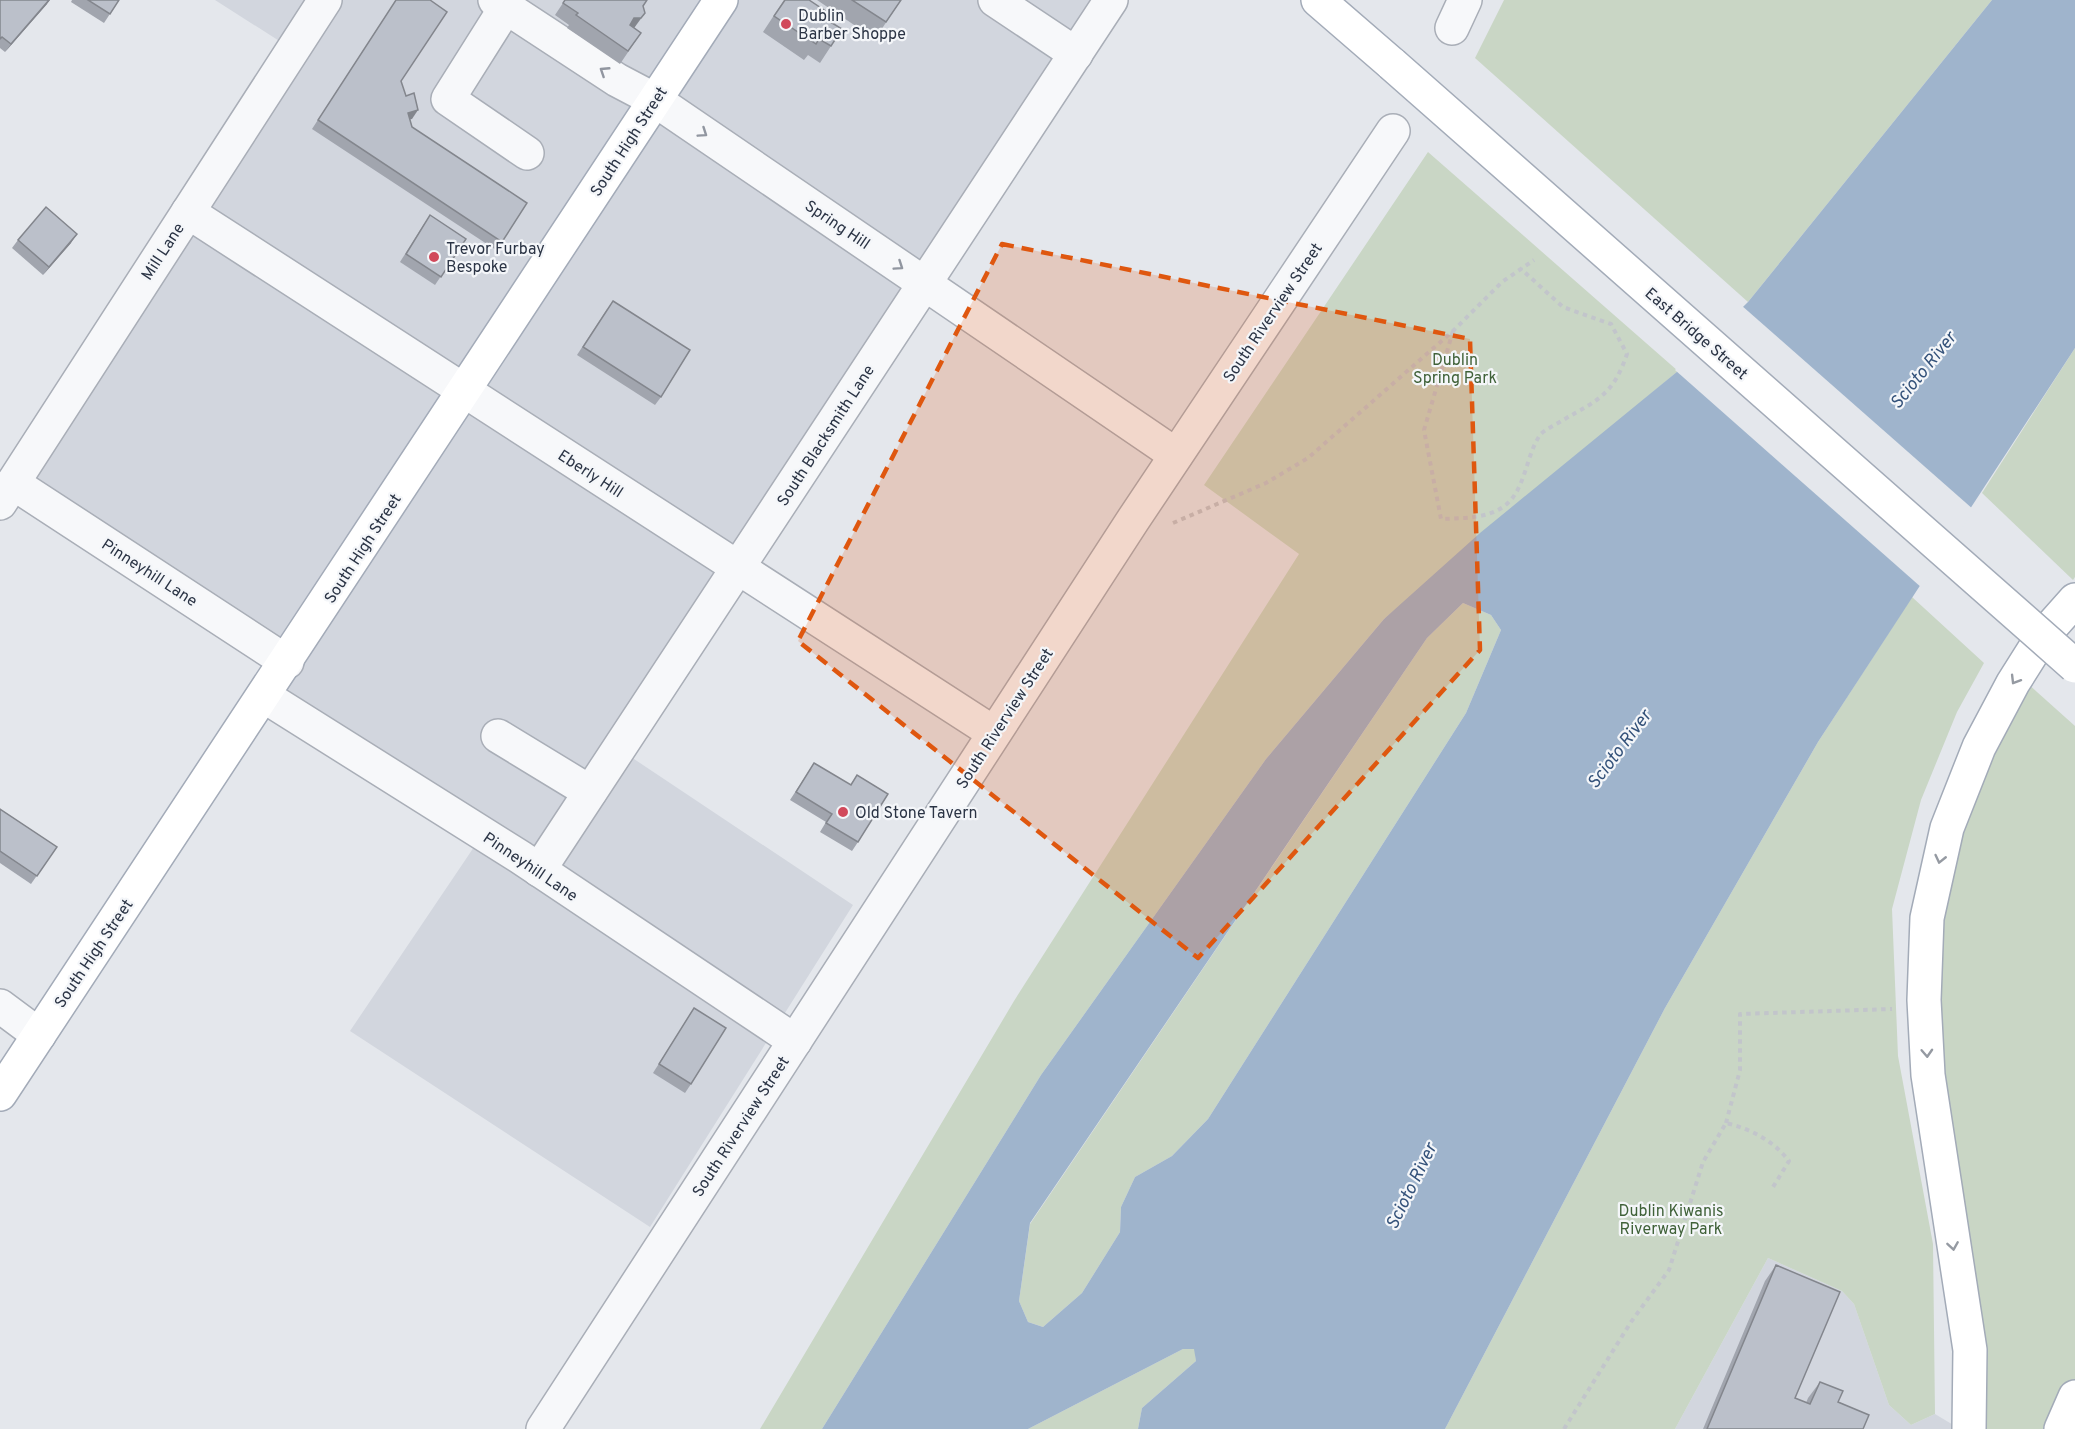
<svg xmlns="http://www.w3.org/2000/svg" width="2075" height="1429" font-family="Overpass,sans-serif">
  <rect width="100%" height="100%" fill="#e4e7ec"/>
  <g fill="#d2d6de">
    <path d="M215,0H1115L616,747L853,905L650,1227L350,1031L474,847L268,707L297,664L0,484L284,44Z"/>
    <path d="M1768,1258L1842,1291L1854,1304L1889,1405L1911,1425L1935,1414L1960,1429H1675Z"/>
  </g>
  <g fill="#c9d6c5">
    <path d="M1504,0H1992L1748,302L1475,58Z"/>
    <path d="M1428,152L1678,371L1384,619L1266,759L1041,1075L822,1429H760L1014,1001L1299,554L1204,485Z"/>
    <path d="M2075,348V577L2073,580L1982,493Z"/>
    <path d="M1912,597L1984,663L1957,712L1921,800L1892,909L1898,1056L1933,1244L1935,1414L1911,1425L1889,1405L1854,1304L1842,1291L1768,1258L1675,1429H1445L1665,1008L1818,742Z"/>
    <path d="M1463,603L1491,615L1501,630L1466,713L1208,1119L1172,1156L1135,1177L1121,1207L1120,1232L1082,1293L1043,1327L1028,1322L1019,1301L1030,1224L1427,638Z"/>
    <path d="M2027,683L2075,726V1379L2051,1429H1984L1939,1045L1940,920L1951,866L1973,795Z"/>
    <path d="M1183,1349H1195L1196,1361L1142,1408L1138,1429H1028Z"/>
  </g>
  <path fill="#9fb4cc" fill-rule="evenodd" d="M1992,0H2075V348L1818,742L1665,1008L1445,1429H1138L1142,1408L1196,1361L1194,1349H1183L1028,1429H822L1041,1075L1266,759L1384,619L1480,533L1678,371L1748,302ZM1463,603L1491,615L1501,630L1466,713L1208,1119L1172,1156L1135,1177L1121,1207L1120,1232L1082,1293L1043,1327L1028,1322L1019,1301L1030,1223L1427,638Z"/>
  <path fill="#e4e7ec" d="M1741,305L1974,510L1922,588L1675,370Z"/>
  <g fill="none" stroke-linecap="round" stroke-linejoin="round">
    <defs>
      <g id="minor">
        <path d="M495,0L617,80L655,100L1176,455"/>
        <path d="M995,0L1076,54"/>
        <path d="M506,7L448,99L527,153"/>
        <path d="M1452,28L1465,0"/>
        <path d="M188,212L994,733"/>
        <path d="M13,483L287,662"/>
        <path d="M0,503L325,0"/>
        <path d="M264,696L520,857L795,1041"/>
        <path d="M498,736L590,792"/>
        <path d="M539,870L1111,0"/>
        <path d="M0,1006L39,1035"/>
        <path d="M543,1429L1133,520L1393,131"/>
      </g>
      <g id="major">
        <path d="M1318,0L1392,64"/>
        <path d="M0,1094L721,0"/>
        <path d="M1969,1429L1970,1350L1928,1075L1924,1000L1927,918L1947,828L1979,747L2013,683L2042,637L2075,600"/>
        <path d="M2061,1429L2075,1397"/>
      </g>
    </defs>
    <use href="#minor" stroke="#a9aeb7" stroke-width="36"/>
    <use href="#major" stroke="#a3abb8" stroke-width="36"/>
    <g stroke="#c2c5cb" stroke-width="4" stroke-dasharray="4.5 4.5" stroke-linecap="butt">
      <path d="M1453,331L1424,430L1441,519C1462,518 1485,519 1503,507C1526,491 1525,457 1540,435C1545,429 1556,425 1563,420C1598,400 1613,395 1627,354L1611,324L1563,307L1521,269"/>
      <path d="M1173,523L1266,483L1308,458L1453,331L1502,282L1534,260"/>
      <path d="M1726,1123L1740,1070V1014L1892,1009"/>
      <path d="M1564,1429L1631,1322L1669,1270L1703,1162L1726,1123C1750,1129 1773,1140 1789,1161L1773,1187"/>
    </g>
    <use href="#minor" stroke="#f7f8fa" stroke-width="33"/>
    <use href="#major" stroke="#fff" stroke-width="33"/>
    <defs>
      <path id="major-bridge" d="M1392,64L2075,666"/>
    </defs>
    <use href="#major-bridge" stroke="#a3abb8" stroke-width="36" stroke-linecap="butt"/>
    <use href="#major-bridge" stroke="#fff" stroke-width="33"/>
  </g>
  <g fill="#a1a5ae">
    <path d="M0,0L47,4L5,52L0,48Z"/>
    <path d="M72,0H119L104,23L71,2Z"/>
    <path d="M396,0L401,81L412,119H410L412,127L527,203L496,250L312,129Z"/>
    <path d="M565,0L643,6L634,28L641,33L620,64L567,28L569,25L555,15Z"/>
    <path d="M784,0L832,23L831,46L820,63L808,55L804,60L763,32Z"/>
    <path d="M817,0H901L875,39Z"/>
    <path d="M424,224L466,239L435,285L400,262Z"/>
    <path d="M18,240L71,243L43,275L12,248Z"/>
    <path d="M607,309L661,397L655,405L577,355Z"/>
    <path d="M814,763L850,785L857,775L858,842L852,851L820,832L826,822L790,800Z"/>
    <path d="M0,809L57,847L31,884L0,863Z"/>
    <path d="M694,1008L691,1084L685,1093L653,1073Z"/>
    <path d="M1776,1265L1795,1398L1806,1403L1808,1398L1820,1382L1863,1429H1703L1765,1281Z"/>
  </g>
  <g fill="#83868d">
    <path d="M49,0H50L47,4L5,52L11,44Z"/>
    <path d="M645,13L632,31L626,30L634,18Z"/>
    <path d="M418,110L412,119L402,121L408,113Z"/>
    <path d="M77,234L71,243L43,275L49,267Z"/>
  </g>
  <g fill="#bbc0ca" stroke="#83868d" stroke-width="1.5">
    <path d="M0,0H49L11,44L2,37L0,39Z"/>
    <path d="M88,0H119L110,14Z"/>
    <path d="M396,0H430L447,12L401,81L406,96L414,93L418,110L408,113L412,127L527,203L502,242L318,120Z"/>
    <path d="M565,0H647L643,6L645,13L641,18H634L630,25L641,33L628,51L576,15L578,13L563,3Z"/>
    <path d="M785,0H809L836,18L832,23L842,29L831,46L819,39L816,44L774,16Z"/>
    <path d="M852,0H901L886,22Z"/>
    <path d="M46,207L77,234L49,267L18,240Z"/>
    <path d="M430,215L466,239L441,277L406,254Z"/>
    <path d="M613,301L690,350L661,397L583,347Z"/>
    <path d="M814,763L851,785L857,775L888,794L858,842L826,823L832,814L796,792Z"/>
    <path d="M0,809L57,847L37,876L0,851Z"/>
    <path d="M694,1008L726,1028L691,1084L659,1064Z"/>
    <path d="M1776,1265L1840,1292L1795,1398L1810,1404L1820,1382L1843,1391L1838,1402L1869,1415L1863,1429H1707Z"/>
  </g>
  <defs><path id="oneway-chevron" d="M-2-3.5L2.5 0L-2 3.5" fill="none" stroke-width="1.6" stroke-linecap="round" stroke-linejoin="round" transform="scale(1.5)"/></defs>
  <g stroke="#9196a0">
    <use href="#oneway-chevron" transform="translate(604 71) rotate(-147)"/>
    <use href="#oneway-chevron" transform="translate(703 133) rotate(34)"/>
    <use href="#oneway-chevron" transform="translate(899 266) rotate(34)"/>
  </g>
  <g stroke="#959aa2">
    <use href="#oneway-chevron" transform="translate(2015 680) rotate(121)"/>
    <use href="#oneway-chevron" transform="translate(1940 859) rotate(103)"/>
    <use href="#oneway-chevron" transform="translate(1927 1053) rotate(87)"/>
    <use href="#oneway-chevron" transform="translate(1953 1246) rotate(81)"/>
  </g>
  <path fill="#df570f" fill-opacity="0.2" stroke="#df570f" stroke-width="4.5" stroke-dasharray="12 8" stroke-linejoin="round" d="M1002,244L1470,339L1480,650L1198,958L798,641Z"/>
  <g fill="#d1495b" stroke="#f4f6f9" stroke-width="2">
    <circle cx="786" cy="24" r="6"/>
    <circle cx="434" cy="257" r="6"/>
    <circle cx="843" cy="812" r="6"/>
  </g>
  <g text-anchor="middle" stroke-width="4.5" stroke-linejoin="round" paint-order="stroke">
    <g font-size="16" fill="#2b3445" stroke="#f4f6f9" text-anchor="start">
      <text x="798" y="21">Dublin<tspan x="798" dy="18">Barber Shoppe</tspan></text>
      <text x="446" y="254">Trevor Furbay<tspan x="446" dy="18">Bespoke</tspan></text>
      <text x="855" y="818">Old Stone Tavern</text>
    </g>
    <g font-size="16" fill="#2b3445" stroke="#f4f6f9">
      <text transform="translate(628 141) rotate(-57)" y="6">South High Street</text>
      <text transform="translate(838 224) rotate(34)" y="6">Spring Hill</text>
      <text transform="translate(162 251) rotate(-57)" y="6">Mill Lane</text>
      <text transform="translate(1272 312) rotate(-56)" y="6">South Riverview Street</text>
      <text transform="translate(1697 333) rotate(41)" y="6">East Bridge Street</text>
      <text transform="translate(825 435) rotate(-57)" y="6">South Blacksmith Lane</text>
      <text transform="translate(591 473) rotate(33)" y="6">Eberly Hill</text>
      <text transform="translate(362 548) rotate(-57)" y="6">South High Street</text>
      <text transform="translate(150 572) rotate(33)" y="6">Pinneyhill Lane</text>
      <text transform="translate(1004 718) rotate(-57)" y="6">South Riverview Street</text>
      <text transform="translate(531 866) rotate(34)" y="6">Pinneyhill Lane</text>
      <text transform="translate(93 953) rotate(-56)" y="6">South High Street</text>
      <text transform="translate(740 1126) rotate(-57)" y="6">South Riverview Street</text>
    </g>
    <g font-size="16" fill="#3f6138" stroke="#f4f6f9">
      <text x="1455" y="365">Dublin<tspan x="1455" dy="18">Spring Park</tspan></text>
      <text x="1671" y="1216">Dublin Kiwanis<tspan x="1671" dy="18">Riverway Park</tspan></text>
    </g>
    <g font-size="18" font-style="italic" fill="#34527a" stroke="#f4f6f9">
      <text transform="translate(1923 370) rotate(-51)" y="6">Scioto River</text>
      <text transform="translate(1619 749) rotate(-53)" y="6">Scioto River</text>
      <text transform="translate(1411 1186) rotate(-64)" y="6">Scioto River</text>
    </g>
  </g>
</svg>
